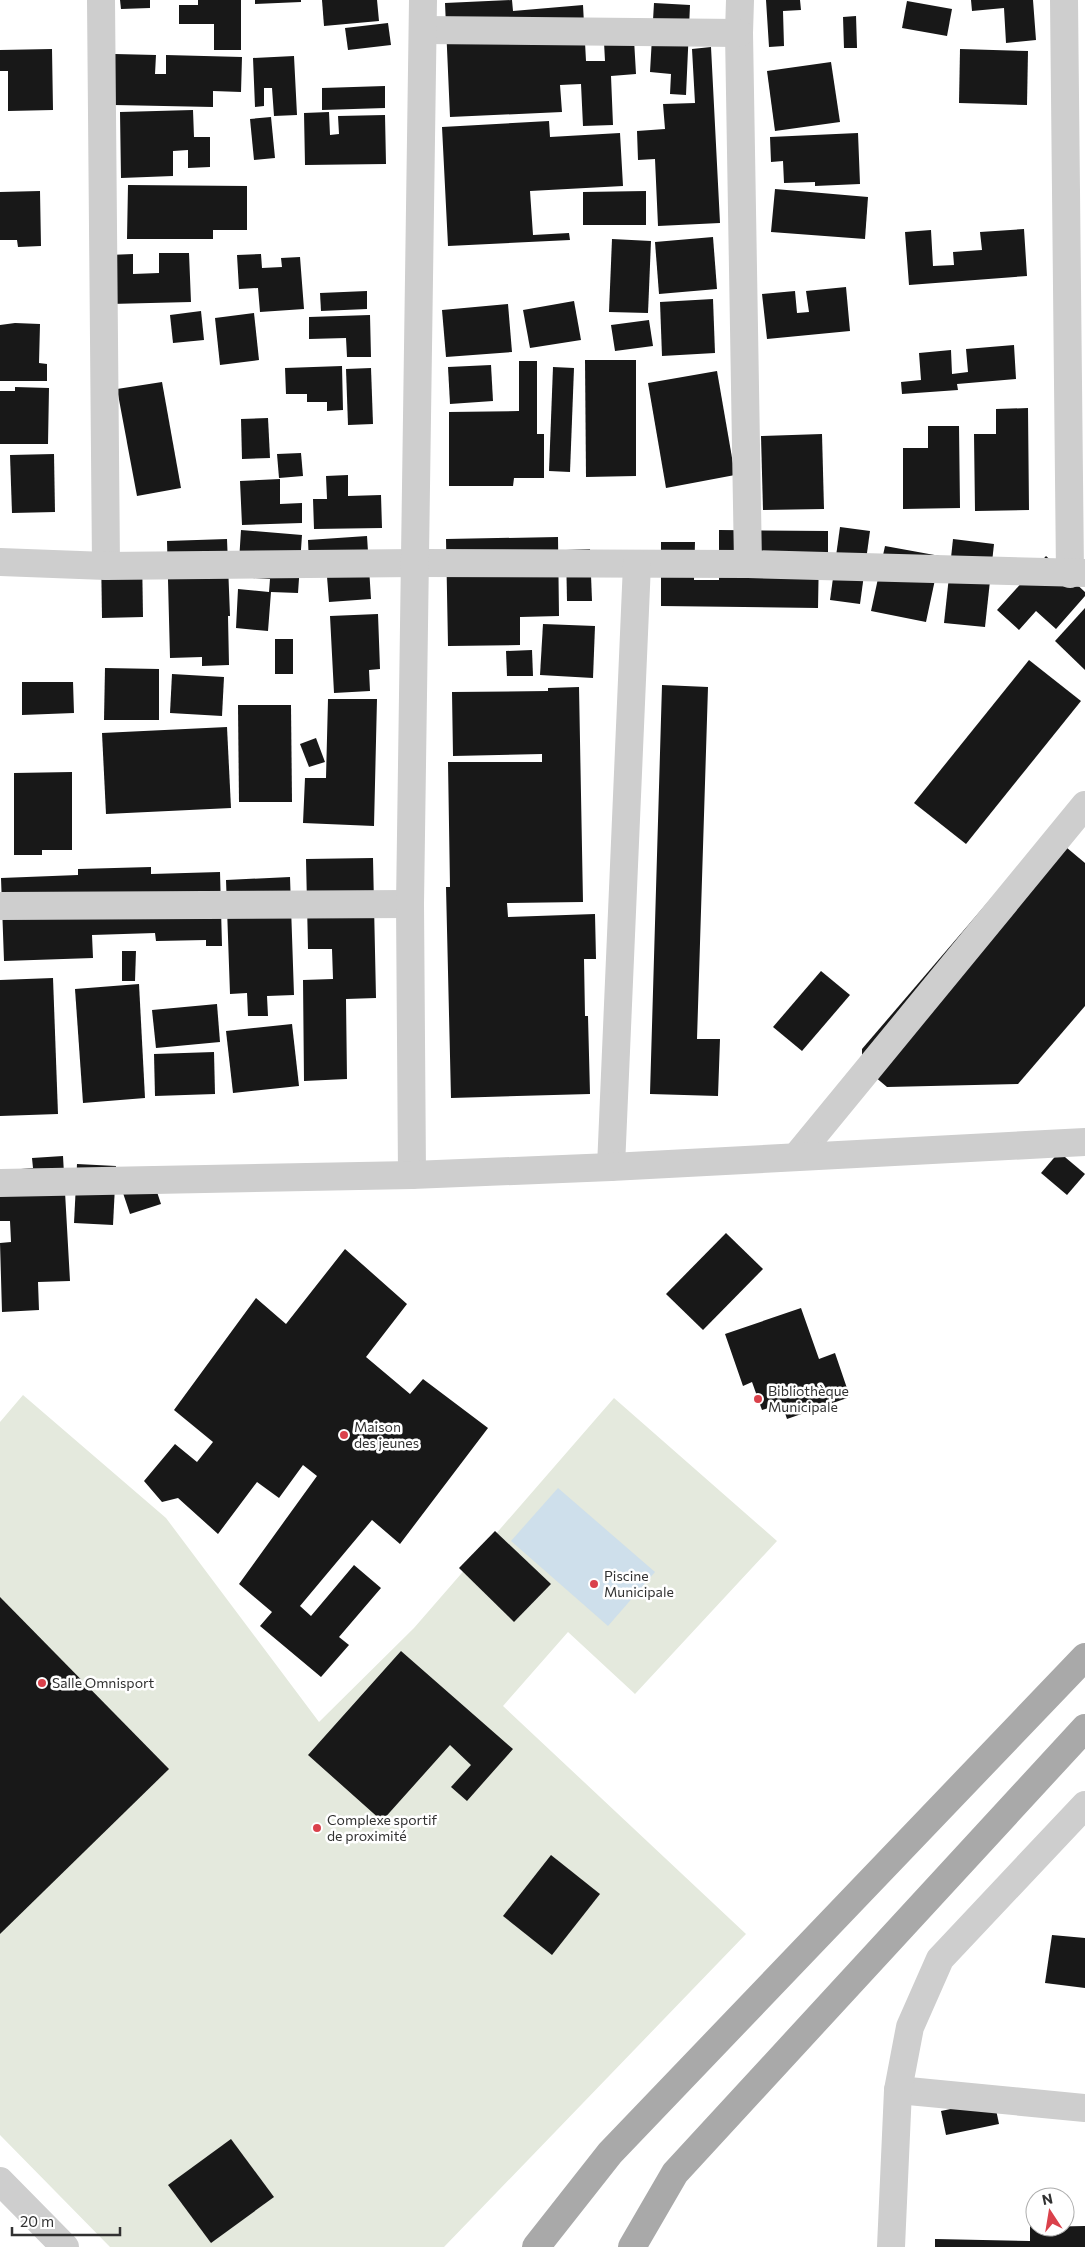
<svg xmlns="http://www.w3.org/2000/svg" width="1085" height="2247" font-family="Commissioner,sans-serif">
  <rect width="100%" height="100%" fill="#fff"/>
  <path fill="#e4e9dd" d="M23,1395L166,1518L319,1722L414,1628L614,1398L777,1541L635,1694L568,1632L503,1706L746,1934L444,2247H110L0,2135V1422Z"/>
  <path fill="#cedfeb" d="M558,1488L655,1572L608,1626L511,1541Z"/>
  <g fill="#181818">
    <path d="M120,0H150V8L121,9Z"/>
    <path d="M198,0H241V50H214V24H179V5H198Z"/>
    <path d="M255,0H301V2L255,4Z"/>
    <path d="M322,0H377L379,21L324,26Z"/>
    <path d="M512,0L513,11L583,5L586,61H605L603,23L633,22L636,74L611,76L613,125L583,126L581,84L560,85L562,112L450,117L445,3Z"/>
    <path d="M766,0H800L801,10L783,11L784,46L769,47Z"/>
    <path d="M971,0H1033L1036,40L1006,43L1004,8L972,11Z"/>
    <path d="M907,1L952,9L947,36L902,28Z"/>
    <path d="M654,3L690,5L686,95L670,94L671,74L650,72Z"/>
    <path d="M856,16L857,48H844L843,17Z"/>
    <path d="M388,23L391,45L348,50L345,28Z"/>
    <path d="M711,47L720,223L658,226L655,159L638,160L637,131L665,129L663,104L695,103L692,49Z"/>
    <path d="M52,49L53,110L8,111V71H0V50Z"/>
    <path d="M960,49L1028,51L1027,105L959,103Z"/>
    <path d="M115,54L156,55L155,74H166V55L242,57L241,92L213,91V107L114,105Z"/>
    <path d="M294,56L297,115L274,116L272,88H264V106L255,107L253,58Z"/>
    <path d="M831,62L840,122L775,131L767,71Z"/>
    <path d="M385,86V108L322,110V88Z"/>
    <path d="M193,110L194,137H210V167L188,168V150L173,151V176L121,178L120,112Z"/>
    <path d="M329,112L330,135L339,134L338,116L385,115L386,164L305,165L304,113Z"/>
    <path d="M271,117L275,158L254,160L250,119Z"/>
    <path d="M549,121L550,137L620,133L623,186L530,191L533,235L569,233L570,240L448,246L442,127Z"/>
    <path d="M858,133L860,184L815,186V182L784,183L783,161L771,162L770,137Z"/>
    <path d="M128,185L247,186V230H213V239H127Z"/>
    <path d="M775,189L868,197L865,239L771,232Z"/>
    <path d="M40,191L41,246L18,247L17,240H0V192Z"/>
    <path d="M646,191V225H583V192Z"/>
    <path d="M1024,229L1027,276L909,285L905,232L931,230L933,266L954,265L953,252L982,250L980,232Z"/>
    <path d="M713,237L717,289L659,294L655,242Z"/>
    <path d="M612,239L651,241L648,313L609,312Z"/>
    <path d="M159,253H189L191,302L110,304L109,255L133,254V274L159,273Z"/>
    <path d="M261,254L262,268L282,267L281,258L300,257L304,309L260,312L258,288L239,289L237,255Z"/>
    <path d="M846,287L850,331L767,339L762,294L795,291L797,313L809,312L806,291Z"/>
    <path d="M367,291V309L321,311L320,293Z"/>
    <path d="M713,299L715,353L662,356L660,302Z"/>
    <path d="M574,301L581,340L530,348L523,310Z"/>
    <path d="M508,304L512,352L446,357L442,310Z"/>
    <path d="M201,311L204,340L173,343L170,315Z"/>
    <path d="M254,313L259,360L220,365L215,318Z"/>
    <path d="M370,315L371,357H347L346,338L309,339V317Z"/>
    <path d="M649,320L653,346L615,351L611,325Z"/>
    <path d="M15,323L40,324L39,363L47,364V381H0V325Z"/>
    <path d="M1014,345L1016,379L957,384L958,390L902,394L901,382L921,380L919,353L951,350L952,374L968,372L966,349Z"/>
    <path d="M585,360H636V476L586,477Z"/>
    <path d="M519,361H537V434H544V478H514L513,486H449V412L519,411Z"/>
    <path d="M491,365L493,401L450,404L448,367Z"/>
    <path d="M342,366L343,410L327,411V402H307V394H286L285,368Z"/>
    <path d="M553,367L574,368L570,472L549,471Z"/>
    <path d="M371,368L373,424L348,425L346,369Z"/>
    <path d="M717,371L735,475L666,488L648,383Z"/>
    <path d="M162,382L181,488L137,496L117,389Z"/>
    <path d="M15,387L49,388L48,444H0V391H15Z"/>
    <path d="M1028,408L1029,510L975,511L974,434H996V409Z"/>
    <path d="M268,418L270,458L242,459L241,419Z"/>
    <path d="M928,426H959L960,508L903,509V448H928Z"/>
    <path d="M822,434L824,509L763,510L761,436Z"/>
    <path d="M301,453L303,476L279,478L277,454Z"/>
    <path d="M54,454L55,512L12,513L10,455Z"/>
    <path d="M348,475V496L381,495L382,528L314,529L313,499H327L326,476Z"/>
    <path d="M280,479V504L302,503V523L242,525L240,481Z"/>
    <path d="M840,527L870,531L860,604L830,600Z"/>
    <path d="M241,530L302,535L298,593L271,592L268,631L236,628L238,589L269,592L270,579L238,577Z"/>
    <path d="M719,530L828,531V553H819L818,608L661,606V542H695L694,580H719Z"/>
    <path d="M367,536L371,599L329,602L326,564L309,565L308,540Z"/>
    <path d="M558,537L559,616L520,617V645L448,646L446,539Z"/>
    <path d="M227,539L230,616H228L229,665L202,666V657L170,658L167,541Z"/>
    <path d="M953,539L994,544L985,627L944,623Z"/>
    <path d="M885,546L940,556L926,622L871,611Z"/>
    <path d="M590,549L592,601H567L566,550Z"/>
    <path d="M101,554H142L143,617L102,618Z"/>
    <path d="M1046,556L1085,592V596L1056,629L1036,611L1019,630L997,610Z"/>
    <path d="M1085,608V670L1055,641Z"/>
    <path d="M378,614L380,669L369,670L370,691L334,693L330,616Z"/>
    <path d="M543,624L595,626L593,678L540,675Z"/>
    <rect x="275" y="639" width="18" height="35"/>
    <path d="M532,650L533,676H507L506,651Z"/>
    <path d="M1029,660L1081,701L966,844L914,803Z"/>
    <path d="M105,668L159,669V720H104Z"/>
    <path d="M172,674L224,677L222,716L170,713Z"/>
    <path d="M22,682H73L74,713L22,715Z"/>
    <path d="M662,685L708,687L697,1039H720L718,1096L650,1094Z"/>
    <path d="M579,687L583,902L507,903L508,917L595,914L596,959H584L585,1016H588L590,1094L451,1098L446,887H450L448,762H542V754L453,756L452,692L548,691V688Z"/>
    <path d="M328,699H377L374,826L303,823L305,778H326Z"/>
    <path d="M238,705H291L292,802H239Z"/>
    <path d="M227,727L231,808L106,814L102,733Z"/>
    <path d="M316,738L325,762L309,767L300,744Z"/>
    <path d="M72,772V850H42V855H14V773Z"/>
    <path d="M1048,832L1085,863V1006L1018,1084L887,1087L862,1066V1049Z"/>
    <path d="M373,858L376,998L346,999L347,1079L304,1081L303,980L333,979L332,949H308L306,859Z"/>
    <path d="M151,867V874L220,872L222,946H206V940L156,941L155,933L92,935L93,958L4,961L1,878L78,875V869Z"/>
    <path d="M290,877L294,995L267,996L268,1016H248L247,993L230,994L226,880Z"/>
    <path d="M122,951H136L135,981H122Z"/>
    <path d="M821,971L850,995L802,1051L773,1027Z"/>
    <path d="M53,978L58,1114L0,1116V980Z"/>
    <path d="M139,984L145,1098L83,1103L75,989Z"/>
    <path d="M217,1004L220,1042L156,1048L152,1010Z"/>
    <path d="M292,1024L299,1086L233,1093L226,1031Z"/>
    <path d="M214,1052L215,1094L155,1096L154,1054Z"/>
    <path d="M1059,1152L1085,1174L1067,1195L1041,1173Z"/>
    <path d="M63,1156L70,1281L38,1282L39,1310L2,1312L0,1243L11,1242L10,1221H0V1193L9,1170L33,1168L32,1158Z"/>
    <path d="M77,1164L116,1166L113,1225L74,1223Z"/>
    <path d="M153,1180L161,1204L130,1214L122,1190Z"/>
    <path d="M726,1233L763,1269L703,1330L666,1294Z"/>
    <path d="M345,1249L407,1304L366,1357L410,1394L423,1379L488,1428L400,1544L372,1520L300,1606L311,1616L354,1565L381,1588L339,1637L349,1645L321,1677L260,1626L272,1612L239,1584L317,1476L303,1465L279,1498L257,1482L218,1534L178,1498L162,1502L144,1481L175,1444L197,1462L213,1442L174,1410L256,1298L286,1324Z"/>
    <path d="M801,1308L819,1359L835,1353L850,1397L787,1419L782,1404L762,1410L752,1382L743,1386L725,1334Z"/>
    <path d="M495,1531L551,1584L514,1622L459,1568Z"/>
    <path d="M0,1597L169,1769L0,1934Z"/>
    <path d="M401,1651L513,1749L467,1801L451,1787L471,1765L450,1745L382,1821L308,1755Z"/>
    <path d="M551,1855L600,1894L552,1955L503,1916Z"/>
    <path d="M1052,1935L1085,1938V1988L1045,1983Z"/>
    <path d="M994,2100L999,2124L946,2135L941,2111Z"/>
    <path d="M231,2139L274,2197L211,2243L168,2185Z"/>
    <path d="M1030,2225H1035V2227L1085,2226V2247H935V2239L1030,2241Z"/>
  </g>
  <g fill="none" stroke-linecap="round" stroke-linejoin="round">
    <g stroke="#cecece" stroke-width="28">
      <path d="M101,0L106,566"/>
      <path d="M740,0L739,33L748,564"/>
      <path d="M1064,0L1070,574"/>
      <path d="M424,30L739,33"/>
      <path d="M0,562L106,566L417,563L748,564L1085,573"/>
      <path d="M0,906L410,904"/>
      <path d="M796,1157L1085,805"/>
      <path d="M611,1167L637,564"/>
      <path d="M412,1175L410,904L423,0"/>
      <path d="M0,1183L412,1175L611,1167L1085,1142"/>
      <path d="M898,2090L1085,2108"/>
      <path d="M0,2181L65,2247"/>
      <path d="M891,2247L898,2090L910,2027L940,1959L1085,1805"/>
    </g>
    <g stroke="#a9a9a9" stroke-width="28">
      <path d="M536,2247L610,2153L1085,1657"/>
      <path d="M632,2247L675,2173L1085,1728"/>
    </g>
  </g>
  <g fill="#da414b" stroke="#fff" stroke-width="2">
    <circle cx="758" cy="1399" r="5"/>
    <circle cx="344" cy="1435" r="5"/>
    <circle cx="594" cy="1584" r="5"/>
    <circle cx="42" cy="1683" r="5"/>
    <circle cx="317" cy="1828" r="5"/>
  </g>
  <g text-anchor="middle" stroke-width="5" stroke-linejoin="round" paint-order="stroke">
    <g font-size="14" fill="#313131" stroke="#fff" text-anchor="start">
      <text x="768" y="1396">Bibliothèque<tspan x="768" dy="16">Municipale</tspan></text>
      <text x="354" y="1432">Maison<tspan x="354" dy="16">des jeunes</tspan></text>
      <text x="604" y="1581">Piscine<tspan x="604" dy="16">Municipale</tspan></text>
      <text x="52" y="1688">Salle Omnisport</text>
      <text x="327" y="1825">Complexe sportif<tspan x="327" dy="16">de proximité</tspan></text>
    </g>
  </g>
  <g transform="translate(1050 2212) rotate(348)"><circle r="24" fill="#ffffff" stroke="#adadad"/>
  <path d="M0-4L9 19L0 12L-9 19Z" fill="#da414b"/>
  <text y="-8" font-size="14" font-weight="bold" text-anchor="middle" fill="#313131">N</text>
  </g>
  <path d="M12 2227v8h108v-8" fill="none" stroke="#313131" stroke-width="2.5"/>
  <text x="20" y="2227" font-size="15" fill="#313131" stroke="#ffffff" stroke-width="4" paint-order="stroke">20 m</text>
</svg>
